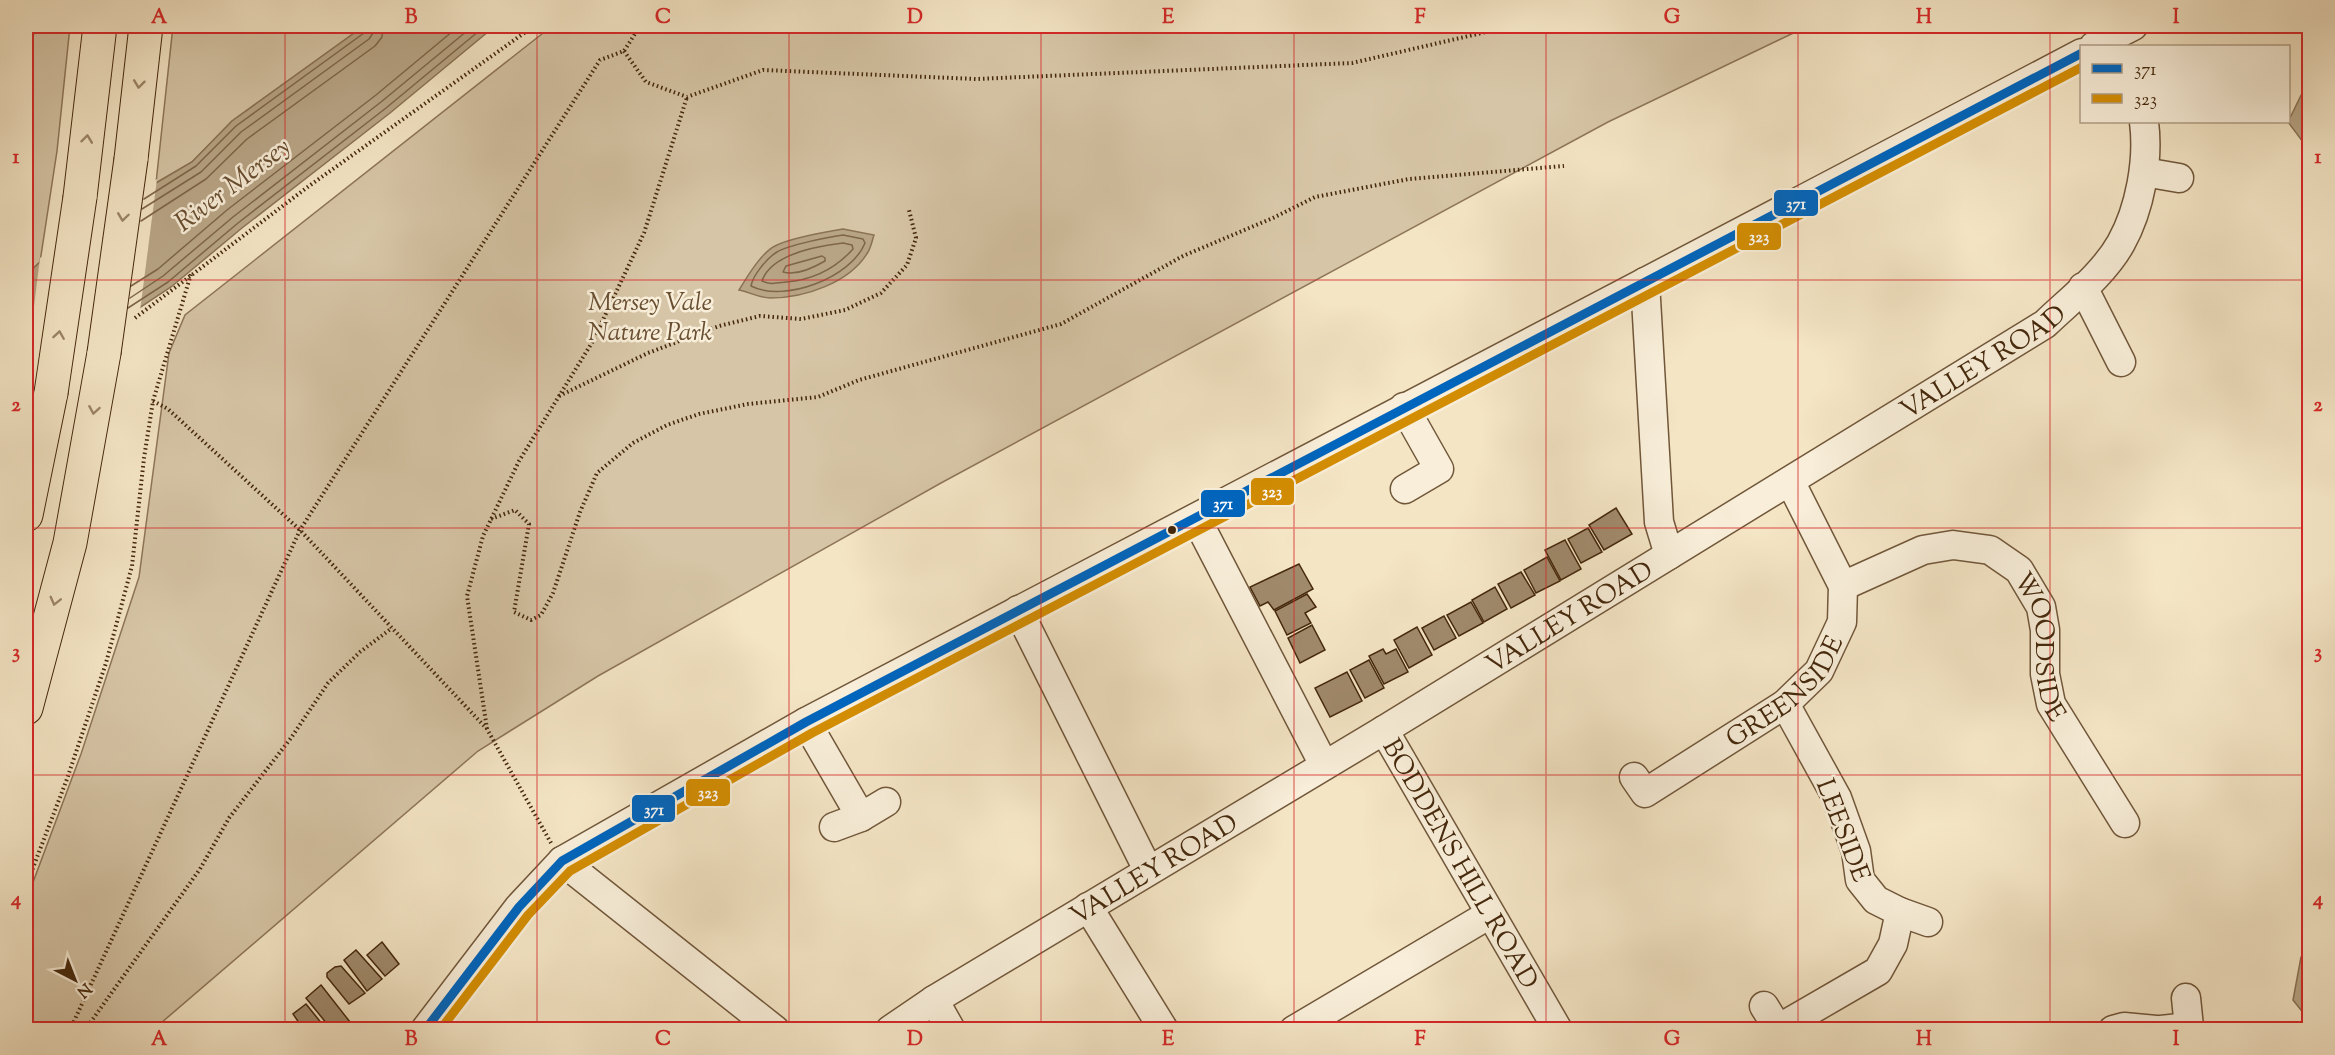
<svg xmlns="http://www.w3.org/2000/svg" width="2335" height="1055" font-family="'Sorts Mill Goudy',serif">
  <rect width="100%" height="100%" fill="#f4e5c5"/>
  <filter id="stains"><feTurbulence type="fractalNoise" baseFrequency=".00333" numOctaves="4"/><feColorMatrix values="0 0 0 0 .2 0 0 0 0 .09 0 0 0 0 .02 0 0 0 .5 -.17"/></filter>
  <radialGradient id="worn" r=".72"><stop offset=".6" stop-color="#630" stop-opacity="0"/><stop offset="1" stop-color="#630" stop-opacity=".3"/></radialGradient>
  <g fill="#d6c5a6" stroke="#8e7659" stroke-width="1.5">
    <path d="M35,26H70L57,151L40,262L26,275V78Z"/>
    <path d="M173,26H364L232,121L192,162L156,183Z"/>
    <path d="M552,26H1808L1608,122L941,483L598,676L478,751L154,1029H26V901L81,754L139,577L169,353L185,315Z"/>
  </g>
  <g fill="#b8a586" stroke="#8a7355" stroke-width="1.5">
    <path d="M364,26H495L390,113L242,228L171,287L26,383V275L40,262L156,183L192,162L232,121Z"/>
    <path d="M2309,79V150L2288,122Z"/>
    <path d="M843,229L874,235C872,241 871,247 868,252C850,283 804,298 770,298C760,298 749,292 739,290C747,277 761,253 775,246C790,238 825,232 843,229Z"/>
    <path d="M2309,954V1020L2293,1000L2301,957Z"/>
  </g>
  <path fill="#f4e5c5" d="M157,179L140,311L26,386V371L40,258Z"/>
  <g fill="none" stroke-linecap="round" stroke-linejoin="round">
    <g stroke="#7e6649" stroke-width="1.5">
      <path d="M144,199L196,166L236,126L364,33L367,26"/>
      <path d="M142,209L201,172L241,132L369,39L373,33L374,26"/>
      <path d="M141,221L206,179L247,139L375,46L382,37L383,26"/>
      <path d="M843,235L863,239L865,243C851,278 784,303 751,286C753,275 767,258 777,252C788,245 829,237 843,235Z"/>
      <path d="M843,243L852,245L853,249C835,269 812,280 786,282C777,283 770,285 762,281C771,254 818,246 843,243Z"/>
      <path d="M822,256L825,258V261C813,268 796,276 783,272L786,266Z"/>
      <path d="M131,286L158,269L227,210L376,95L459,26"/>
      <path d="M130,298L163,276L233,217L381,102L473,26"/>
      <path d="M128,308L168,282L238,223L386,108L485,26"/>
    </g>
  </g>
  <g fill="#a08a6c" stroke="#45280c" stroke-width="1.5">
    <path d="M1616,508L1632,534L1604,550L1589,525Z"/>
    <path d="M1588,528L1602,552L1581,563L1568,539Z"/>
    <path d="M1565,540L1581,569L1561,580L1545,550Z"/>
    <path d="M1547,557L1560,581L1536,593L1524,570Z"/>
    <path d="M1299,564L1313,589L1274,610L1268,602L1260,606L1250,587Z"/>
    <path d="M1521,572L1535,595L1511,608L1498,584Z"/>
    <path d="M1495,587L1507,609L1484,622L1472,600Z"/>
    <path d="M1307,594L1316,607L1305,613L1311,623L1287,635L1275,611Z"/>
    <path d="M1471,602L1483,623L1459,636L1447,615Z"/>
    <path d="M1444,616L1456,638L1434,650L1422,628Z"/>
    <path d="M1312,625L1325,650L1300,663L1288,638Z"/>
    <path d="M1417,627L1432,655L1409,668L1394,640Z"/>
    <path d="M1383,649L1386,654L1396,649L1408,672L1384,684L1369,656Z"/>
    <path d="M1369,660L1384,688L1365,698L1350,670Z"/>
    <path d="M1347,672L1362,701L1330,717L1315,688Z"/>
    <path d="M382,942L399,964L385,976L367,955Z"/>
    <path d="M356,950L382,979L367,991L344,960Z"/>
    <path d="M341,966L365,993L349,1004L327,977V973L335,967Z"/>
    <path d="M321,985L350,1022L341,1030H332L306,998Z"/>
    <path d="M306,1004L327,1030H304L293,1014Z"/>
  </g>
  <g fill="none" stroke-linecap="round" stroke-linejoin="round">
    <defs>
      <g id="minor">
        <path d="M2094,46L2133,26"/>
        <path d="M2144,172L2179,178"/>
        <path d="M1645,282L1659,522L1669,555"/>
        <path d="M2083,287L2121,362"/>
        <path d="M1404,407L1439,469L1405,489"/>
        <path d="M1196,518L1324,765"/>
        <path id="s1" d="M1843,586L1923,550L1953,545L1990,550L2019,570L2041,607L2045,630V674L2051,704L2125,823"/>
        <path d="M1018,610L1148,870"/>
        <path d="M806,722L861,817"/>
        <path id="s2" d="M1384,730L1558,1030"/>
        <path id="s3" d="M1634,777L1645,793L1785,704L1819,671L1842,622L1843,586L1790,481"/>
        <path d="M834,827L861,817L886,802"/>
        <path d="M562,861L775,1030"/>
        <path d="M1088,907L1164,1030"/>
        <path d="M1900,912L1928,922"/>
        <path d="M2186,998L2189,1027"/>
        <path d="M934,1000L951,1030"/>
        <path d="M1764,1006L1779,1030"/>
        <path d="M1778,1029L1878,971L1893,944L1900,912L1876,900L1860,880L1856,851L1837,798L1785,704"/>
        <path d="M425,1030L519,907L562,861L806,722L2082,53"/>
        <path id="s4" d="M890,1030L934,1000L1384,730L2045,324C2071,299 2103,275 2121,243C2140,209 2149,160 2144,122"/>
        <path d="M1294,1030L1490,914"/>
        <path d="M2113,1030L2124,1027L2156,1030"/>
        <path d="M2161,1030L2189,1027L2190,1030"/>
      </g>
      <g id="highway">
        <path d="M131,159L146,26"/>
        <path d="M80,197L100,26"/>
        <path d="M26,515L51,393"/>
        <path d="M26,708L70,543L104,353"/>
      </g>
    </defs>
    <use href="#minor" stroke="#71573a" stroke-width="31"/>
    <use href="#highway" stroke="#45280c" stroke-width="35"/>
    <g stroke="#45280c" stroke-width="4" stroke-dasharray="1.5 3" stroke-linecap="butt">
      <path d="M26,36L28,26"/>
      <path d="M624,51L646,82L687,97L763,70L976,79L1352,63L1512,26"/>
      <path d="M135,318L309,186L534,26"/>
      <path d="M559,396L648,353L719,326L760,316L801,319L845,310L881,293L907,265L916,238L909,210"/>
      <path d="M153,401L168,409L300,530L487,729L551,843"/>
      <path d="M491,519L515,510L529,524L514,612L531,620L541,615L553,593L580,512L597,473L633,443L667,425L699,414L748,404L818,397L859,380L1061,324L1183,256L1273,218L1315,197L1409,179L1564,166"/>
      <path d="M487,729L467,596L483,536L519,461L593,341L644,233L687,97"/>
      <path d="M26,886L67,779L106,663L132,566L144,458L153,401L191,274"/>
      <path d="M70,1030L300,530L600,60L624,51L640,26"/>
      <path d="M85,1030L200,869L229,818L291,738L328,683L360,652L392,628"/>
    </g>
    <use href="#minor" stroke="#f8eed9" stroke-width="28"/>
    <use href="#highway" stroke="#f4e5c5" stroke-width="33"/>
    <defs>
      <g id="highway-bridge">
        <path d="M104,353L131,159"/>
        <path d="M51,393L80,197"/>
      </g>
    </defs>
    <use href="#highway-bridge" stroke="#45280c" stroke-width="35" stroke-linecap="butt"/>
    <use href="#highway-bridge" stroke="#f4e5c5" stroke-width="33"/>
    <defs>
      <path id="bus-1" d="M425,1030L519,907L562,861L806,722L2082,53"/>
      <path id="bus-2" d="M440,1030L528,915L570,871L812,733L2082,67"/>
    </defs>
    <use href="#bus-1" stroke="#f8eed9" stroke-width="14"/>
    <use href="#bus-2" stroke="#f8eed9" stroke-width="14"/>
    <use href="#bus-1" stroke="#0065bd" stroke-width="9"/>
    <use href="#bus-2" stroke="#d38d02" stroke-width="9"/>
  </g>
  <defs><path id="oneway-chevron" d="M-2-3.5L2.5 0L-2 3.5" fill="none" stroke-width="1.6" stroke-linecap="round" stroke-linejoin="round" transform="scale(1.5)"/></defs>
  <g stroke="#9c8668">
    <use href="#oneway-chevron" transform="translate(139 84) rotate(97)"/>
    <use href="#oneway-chevron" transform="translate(87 139) rotate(-83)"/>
    <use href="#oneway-chevron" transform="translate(123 217) rotate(98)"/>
    <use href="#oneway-chevron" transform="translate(59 335) rotate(-81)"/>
    <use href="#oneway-chevron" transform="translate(94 410) rotate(100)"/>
    <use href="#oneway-chevron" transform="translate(55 601) rotate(104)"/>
  </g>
  <path fill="none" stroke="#d62828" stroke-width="1.5" stroke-opacity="0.55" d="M285,26V1030M537,26V1030M789,26V1030M1041,26V1030M1294,26V1030M1546,26V1030M1798,26V1030M2050,26V1030M26,280H2310M26,528H2310M26,775H2310"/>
  <circle fill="#45280c" stroke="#f8eed9" stroke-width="2" cx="1172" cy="530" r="5"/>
  <g text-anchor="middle" stroke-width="5" stroke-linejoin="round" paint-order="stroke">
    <g font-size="26" font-style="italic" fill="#694f32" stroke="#f8eed9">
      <text x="650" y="310">Mersey Vale<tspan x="650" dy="30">Nature Park</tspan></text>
    </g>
    <g font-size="26" fill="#45280c" stroke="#f8eed9">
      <text dy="9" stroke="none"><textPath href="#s4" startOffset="1281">VALLEY ROAD</textPath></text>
      <text dy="9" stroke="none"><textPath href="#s4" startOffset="795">VALLEY ROAD</textPath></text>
      <text dy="9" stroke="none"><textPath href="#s1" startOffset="272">WOODSIDE</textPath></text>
      <text dy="9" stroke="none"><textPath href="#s3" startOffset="194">GREENSIDE</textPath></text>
      <text transform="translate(1844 830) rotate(69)" y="9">LEESIDE</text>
      <text dy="9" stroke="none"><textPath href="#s2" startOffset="154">BODDENS HILL ROAD</textPath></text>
      <text dy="9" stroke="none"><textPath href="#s4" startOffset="309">VALLEY ROAD</textPath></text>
    </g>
    <g font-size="27" font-style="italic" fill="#684e31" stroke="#f8eed9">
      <text transform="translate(232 184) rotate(-37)" y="9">River Mersey</text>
    </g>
  </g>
  <g stroke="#f8eed9" stroke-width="2">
    <rect x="1773" y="189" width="46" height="28" rx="6" fill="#0065bd"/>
    <rect x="1736" y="222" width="46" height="29" rx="6" fill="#d38d02"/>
    <rect x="1250" y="477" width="45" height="29" rx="6" fill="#d38d02"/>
    <rect x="1200" y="489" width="46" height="29" rx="6" fill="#0065bd"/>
    <rect x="685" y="778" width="46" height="29" rx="6" fill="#d38d02"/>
    <rect x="631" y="794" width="45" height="29" rx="6" fill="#0065bd"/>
  </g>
  <g font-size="16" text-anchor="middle" font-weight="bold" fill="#fff">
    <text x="1796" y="209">371</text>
    <text x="1759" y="242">323</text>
    <text x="1272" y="497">323</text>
    <text x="1223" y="509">371</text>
    <text x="708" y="798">323</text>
    <text x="654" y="815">371</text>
  </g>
  <rect width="2335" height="1055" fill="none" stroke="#f4e5c5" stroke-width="66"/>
  <rect x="2080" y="45" width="210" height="78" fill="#f8eed9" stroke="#b09f87" stroke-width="1.5"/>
  <rect x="2092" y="64" width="30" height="9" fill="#0065bd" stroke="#b09f87" stroke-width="1.5"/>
  <text x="2134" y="75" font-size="18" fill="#45280c">371</text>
  <rect x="2092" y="94" width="30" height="9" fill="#d38d02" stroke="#b09f87" stroke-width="1.5"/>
  <text x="2134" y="105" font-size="18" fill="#45280c">323</text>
  <g transform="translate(75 980) rotate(138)" stroke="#f8eed9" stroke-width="4.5" paint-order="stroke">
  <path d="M0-4.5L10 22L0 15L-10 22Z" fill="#45280c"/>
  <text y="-9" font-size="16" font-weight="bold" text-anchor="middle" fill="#45280c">N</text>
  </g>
  <rect x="33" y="33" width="2269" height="989" fill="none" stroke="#d62828" stroke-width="2"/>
  <g font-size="20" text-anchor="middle" font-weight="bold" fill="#d62828">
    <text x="159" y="23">A</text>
    <text x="411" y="23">B</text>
    <text x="663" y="23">C</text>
    <text x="915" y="23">D</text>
    <text x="1168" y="23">E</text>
    <text x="1420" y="23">F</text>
    <text x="1672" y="23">G</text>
    <text x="1924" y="23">H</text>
    <text x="2176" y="23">I</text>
    <text x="16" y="163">1</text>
    <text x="2318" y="163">1</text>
    <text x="16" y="411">2</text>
    <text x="2318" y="411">2</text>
    <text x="16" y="658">3</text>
    <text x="2318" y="658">3</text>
    <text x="16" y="905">4</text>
    <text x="2318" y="905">4</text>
    <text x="159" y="1045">A</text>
    <text x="411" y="1045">B</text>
    <text x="663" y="1045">C</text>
    <text x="915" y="1045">D</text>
    <text x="1168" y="1045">E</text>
    <text x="1420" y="1045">F</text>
    <text x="1672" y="1045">G</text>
    <text x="1924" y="1045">H</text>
    <text x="2176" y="1045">I</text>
  </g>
  <rect width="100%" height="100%" filter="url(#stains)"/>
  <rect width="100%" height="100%" fill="url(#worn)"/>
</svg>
